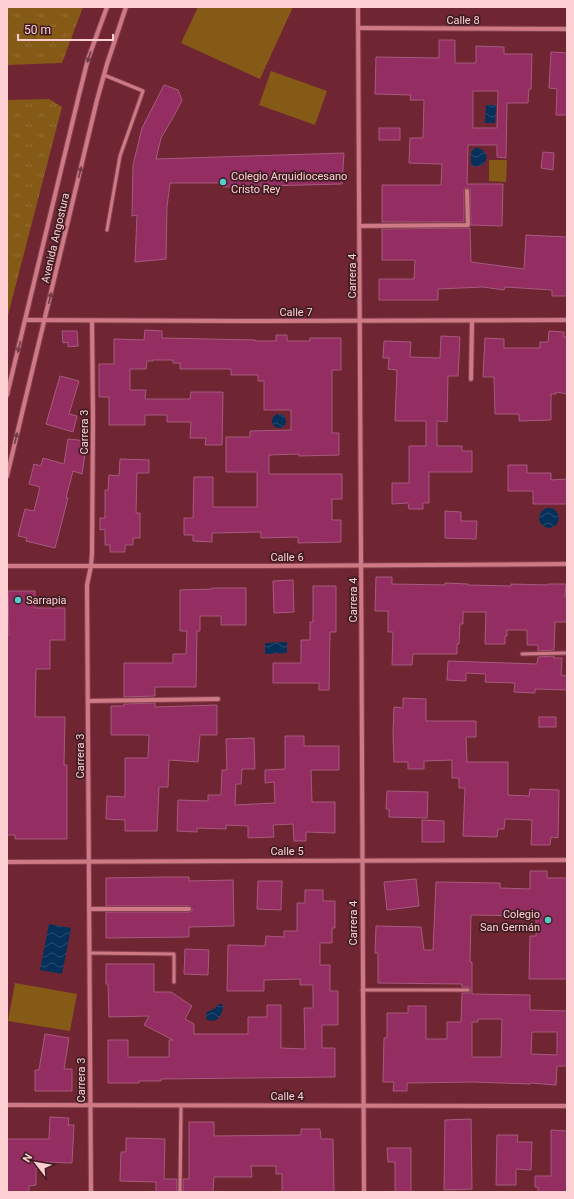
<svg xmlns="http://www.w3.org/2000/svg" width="574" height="1199" font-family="Roboto,sans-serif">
  <defs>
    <pattern id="grass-tufts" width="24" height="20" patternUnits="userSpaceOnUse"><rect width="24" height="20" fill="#855916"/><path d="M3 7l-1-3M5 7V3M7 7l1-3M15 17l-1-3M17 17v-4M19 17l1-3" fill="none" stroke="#977037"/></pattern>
    <pattern id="water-waves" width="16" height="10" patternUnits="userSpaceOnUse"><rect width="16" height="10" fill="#04305a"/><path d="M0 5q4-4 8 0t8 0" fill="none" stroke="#2a4d71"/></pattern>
  </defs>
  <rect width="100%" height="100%" fill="#702533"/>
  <g fill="url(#grass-tufts)">
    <path d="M7,7H83L62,63L7,65Z"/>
    <path d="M49,99L62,107L7,319V100Z"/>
  </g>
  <g fill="#855916">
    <path d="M198,7H293L260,79L181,43Z"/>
    <path d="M271,71L327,91L315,125L259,105Z"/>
    <path d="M489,160H507L506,182L489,181Z"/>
    <path d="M15,983L77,994L70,1031L8,1021Z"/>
  </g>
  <g fill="url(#water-waves)">
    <path d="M486,105H496L495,123H485Z"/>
    <path d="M475,148C481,147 485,152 487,157L484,164L479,166L473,167L471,163V152Z"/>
    <circle cx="279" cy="421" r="7"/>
    <circle cx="549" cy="518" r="10"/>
    <path d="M287,642V653L265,654V643Z"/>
    <path d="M49,924L71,928L62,974L40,970Z"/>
    <path d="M219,1004H222L223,1006C223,1013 220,1018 214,1021L207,1020L206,1016L207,1012L214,1009Z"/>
  </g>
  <g fill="#932d62" stroke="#a65b7d" fill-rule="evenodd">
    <path d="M439,40H455V63H476V46L504,47V54H532L531,89H529L528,103H507L506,158L497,157V145H468L467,184H503L502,226L471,225L470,191V189L467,188H465L464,191V222H382V185H441L442,164L409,163L410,138H423L424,100H410L411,95L375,94L376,57L439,58ZM473,91H498L497,128H473Z"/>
    <path d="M551,52L567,53V115H556L557,89L549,88Z"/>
    <path d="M164,85L178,90L182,100L175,114L161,138L156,159L344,153L342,184L223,187V183H170L167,207L166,259L135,262L137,215L132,216L133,165L142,128Z"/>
    <rect x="379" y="128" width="21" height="12"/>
    <path d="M543,152L554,153L553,170L541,168Z"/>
    <path d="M468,228H470L471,262L524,269L526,235L567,237V296H552V290L505,287L504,290L483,287L438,289V300H379V279H414L415,260H382V229Z"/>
    <path d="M145,330L162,331V338L255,340V341H276V335H287V341H310V338H341V370H332V433H339V455L299,456V454L269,455V474H342V499H332V520H341V542L298,543V537L261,538V532L212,533V542L193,541V535H184V518H193L194,477H213V507H257V472H226V437H250V431L291,430V410H264V381H258V375H231V369H180V363H173V360H153V361H147L146,369H130V390H146L145,399H190L191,392H223L222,445H205L206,438H190L191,422H167V415H145V425H109V397H99V364H114V339L144,340Z"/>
    <path d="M62,331H77L78,346L68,347V342L63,343Z"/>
    <path d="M549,331L564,332V337H567V394L556,392V394H551V420L519,421V414H495L494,377H483L485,338L504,339V348H540V342H548Z"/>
    <path d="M441,336L460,337L458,376H448L447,422L437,421V446H462V451H472V472H429V503H423V509H409L408,503L392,504V483H409V446H426V421H395L397,370L388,369L389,358H383L384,341L411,342L410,357L440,358Z"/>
    <path d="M60,376L79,381L69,414L77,416L73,432L46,424Z"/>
    <path d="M68,439L87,441L82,474L73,471L66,498H68L55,548L26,541L27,538L18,536L25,509L34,511L40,487L29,484L34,464L41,466L43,458L64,464Z"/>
    <path d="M120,459L149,460V473H137L136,513H140V538H133V545H125V552H110V545H105V529L100,530V518H105V490H108L109,475L119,476Z"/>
    <path d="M508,465H527V473H551V480L567,479V504H533V491H508Z"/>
    <path d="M445,511L461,512V521H477L476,539L445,538Z"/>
    <path d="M376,577H392V584L445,585V583L468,584V585L511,586V584L548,585V584H566L565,597H567V622H555L554,650L538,651V645H527V630H507V636H505V644H485L486,612H463V624H460L459,644H457V654H413L412,665H392L393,632H388V611H375Z"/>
    <path d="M293,580L294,612L274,613L273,581Z"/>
    <path d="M313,586H336V632H330L329,690H319V683H273V663H301V640H310V622H313Z"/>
    <path d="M212,588H246V625H221V616H200V631H197L196,687H155V696L124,697V663H173V654H186L187,631H180V590L212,589Z"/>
    <path d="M8,591H35V608H65V640H50V669H36L35,717H65L64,765H67V839H15V835H7V635H9Z"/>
    <path d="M554,656V658H562L561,675L567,676V690L535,689V693L514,692L515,683L485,682L486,674L466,673V681L447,680L448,661L537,664L538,657Z"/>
    <path d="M403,698L426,699V721H476V737H466L467,762H508V795L529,796L530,789L559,790L558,838L551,837L550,845H531L532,820L505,819L504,829H498L497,837L463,836L465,788H459V778H452V760L424,761V769H408V762H394L393,733L394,707L403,708Z"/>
    <path d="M155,703V707L217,705V735H200L198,762L169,760L168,787H159L157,831H125V820L106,819L107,796L125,797V758H148L149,736L148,735H111V706H124V704Z"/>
    <rect x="539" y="717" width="17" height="10"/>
    <path d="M285,736H304V746H339V770H311L312,802H335V833L306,832V841H294L293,824L273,825L274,837L248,838V826L226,825V829L197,828V832L177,831L178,800L208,801V795H221L222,770H227L226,739L254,738L255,769H242L241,784H236L235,805L275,803L274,782L265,783V770L285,769Z"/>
    <path d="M387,791L428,792L427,818L389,817V809H386Z"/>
    <path d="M422,820L444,821V842H422Z"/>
    <path d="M530,871H547V878H567V979H529L530,936H536V916L471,915L470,962H472V994L530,995V1010L567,1011V1066H557L556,1085L531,1083L530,1084L473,1082L407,1083V1091H393L394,1082H383L384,1038H387V1013H408V1006H426V1039H447V1022H461L462,993H469L471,990L469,987H462V984L378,983V953H375L376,926L421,927L424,950H433L436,882L500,883V888L530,889ZM478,1019H502L501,1057H472V1022H478ZM532,1032H557V1055L531,1054Z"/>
    <path d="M166,877H189V881L233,880L234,926L189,927V937L106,938V912H189L192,911V908L189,906H106V878Z"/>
    <path d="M416,879L419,906L387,910L384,882Z"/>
    <path d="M258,881H282L281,910L257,909Z"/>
    <path d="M305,890H323V901H335V928H332V943H320V965H330V991H338V1025H322V1048H335V1077L161,1079V1081H139V1083H108V1040H128V1057H169V1040H173L144,1025L149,1016L109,1017L108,984H106V964H154V992H171L192,1006L185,1019L194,1024V1034H248V1017H267V1005H281V1048L305,1049L304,1008H313V985H300V979L264,980V991H227L228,945L265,946L266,936L284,937V931H297V903H305Z"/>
    <path d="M185,949L209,950L208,975L184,974Z"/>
    <path d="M45,1034L69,1038L64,1069H72V1091H35V1070H39Z"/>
    <path d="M50,1117L69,1118L68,1125H74L72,1163L46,1162V1168H36V1185L29,1186V1192H7V1139H49Z"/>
    <path d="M471,1119L472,1189L444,1190L445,1120Z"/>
    <path d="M189,1122H214V1136L301,1135V1129H320L321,1139H333L334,1192H282V1174H276V1166H251L252,1177H214L213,1192H183V1179H189Z"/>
    <path d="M551,1130L567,1131V1192H538V1187H535V1176H551Z"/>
    <path d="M497,1135H518L517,1142H532L531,1170L516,1169V1185H496Z"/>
    <path d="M126,1138L165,1139L164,1179H177V1192H156V1182L120,1181L121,1152H126Z"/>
    <path d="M387,1148H411V1192H395V1162H388Z"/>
  </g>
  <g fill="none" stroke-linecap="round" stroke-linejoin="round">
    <defs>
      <g id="lane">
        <path d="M104,75L143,91L120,156L107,230"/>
        <path d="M522,654L567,653"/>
        <path d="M90,953L174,954V982"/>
        <path d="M362,990H468"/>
        <path d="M180,1192L181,1105"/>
      </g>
      <g id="street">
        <path d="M358,7C363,402 360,797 364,1192"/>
        <path d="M359,28L567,29"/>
        <path d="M360,226L468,225L467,191"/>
        <path d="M25,320L245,321L567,320"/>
        <path d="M471,379L472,321"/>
        <path d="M7,395L79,95L88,59L107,7"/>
        <path d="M7,476L97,100L107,64L126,7"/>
        <path d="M7,566H265L567,564"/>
        <path d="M88,701L218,699"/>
        <path d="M7,862L567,860"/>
        <path d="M89,909H189"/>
        <path d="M7,1105L567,1106"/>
        <path d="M91,1192L87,585L91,566L92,553L93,419L92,321"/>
      </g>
    </defs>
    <use href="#lane" stroke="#854252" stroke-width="5"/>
    <use href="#street" stroke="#854252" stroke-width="6"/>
    <use href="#lane" stroke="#ce7984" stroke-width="3"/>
    <use href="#street" stroke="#ce7984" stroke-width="4"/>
  </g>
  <defs><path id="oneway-solid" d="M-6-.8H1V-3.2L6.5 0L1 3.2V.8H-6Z"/></defs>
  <g fill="#713d44">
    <use href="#oneway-solid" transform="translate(89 57) rotate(107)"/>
    <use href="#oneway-solid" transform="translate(80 172) rotate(-77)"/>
    <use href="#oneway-solid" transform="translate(50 298) rotate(-76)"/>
    <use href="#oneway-solid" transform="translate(19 347) rotate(104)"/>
    <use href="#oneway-solid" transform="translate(16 438) rotate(-77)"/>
  </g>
  <g fill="#53cdc9" stroke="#3f1d22" stroke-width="1.5">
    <circle cx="223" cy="182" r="4"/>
    <circle cx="18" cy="600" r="4"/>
    <circle cx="548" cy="920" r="4"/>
  </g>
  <g text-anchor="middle" stroke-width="3.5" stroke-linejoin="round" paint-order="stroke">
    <g font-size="11" fill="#fdcfd3" stroke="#3f1d22">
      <text x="463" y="24">Calle 8</text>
      <text transform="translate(55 238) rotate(-77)" y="4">Avenida Angostura</text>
      <text transform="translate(352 276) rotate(-90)" y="4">Carrera 4</text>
      <text x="296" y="316">Calle 7</text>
      <text transform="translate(84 432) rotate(-90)" y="4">Carrera 3</text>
      <text x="287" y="561">Calle 6</text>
      <text transform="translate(353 600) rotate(-90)" y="4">Carrera 4</text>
      <text transform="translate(80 756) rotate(-90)" y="4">Carrera 3</text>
      <text x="287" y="855">Calle 5</text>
      <text transform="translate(353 923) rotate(-90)" y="4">Carrera 4</text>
      <text transform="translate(81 1080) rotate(-90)" y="4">Carrera 3</text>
      <text x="287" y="1100">Calle 4</text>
    </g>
    <g font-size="11" fill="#fdcfd3" stroke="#3f1d22" text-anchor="start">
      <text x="231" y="180">Colegio Arquidiocesano<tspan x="231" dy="13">Cristo Rey</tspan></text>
      <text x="26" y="604">Sarrapia</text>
      <text x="540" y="918" text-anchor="end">Colegio<tspan x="540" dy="13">San Germán</tspan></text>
    </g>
  </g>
  <rect width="574" height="1199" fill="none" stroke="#fdcfd3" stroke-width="16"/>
  <g transform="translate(36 1163) rotate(301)" stroke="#3f1d22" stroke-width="3" paint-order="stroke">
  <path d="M0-3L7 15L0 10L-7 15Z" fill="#fdcfd3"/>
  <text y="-6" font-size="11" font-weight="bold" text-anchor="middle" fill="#fdcfd3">N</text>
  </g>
  <path d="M18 34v6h95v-6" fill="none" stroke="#fdcfd3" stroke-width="2"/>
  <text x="24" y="34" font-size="12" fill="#fdcfd3" stroke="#3f1d22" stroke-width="3" paint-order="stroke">50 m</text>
</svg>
